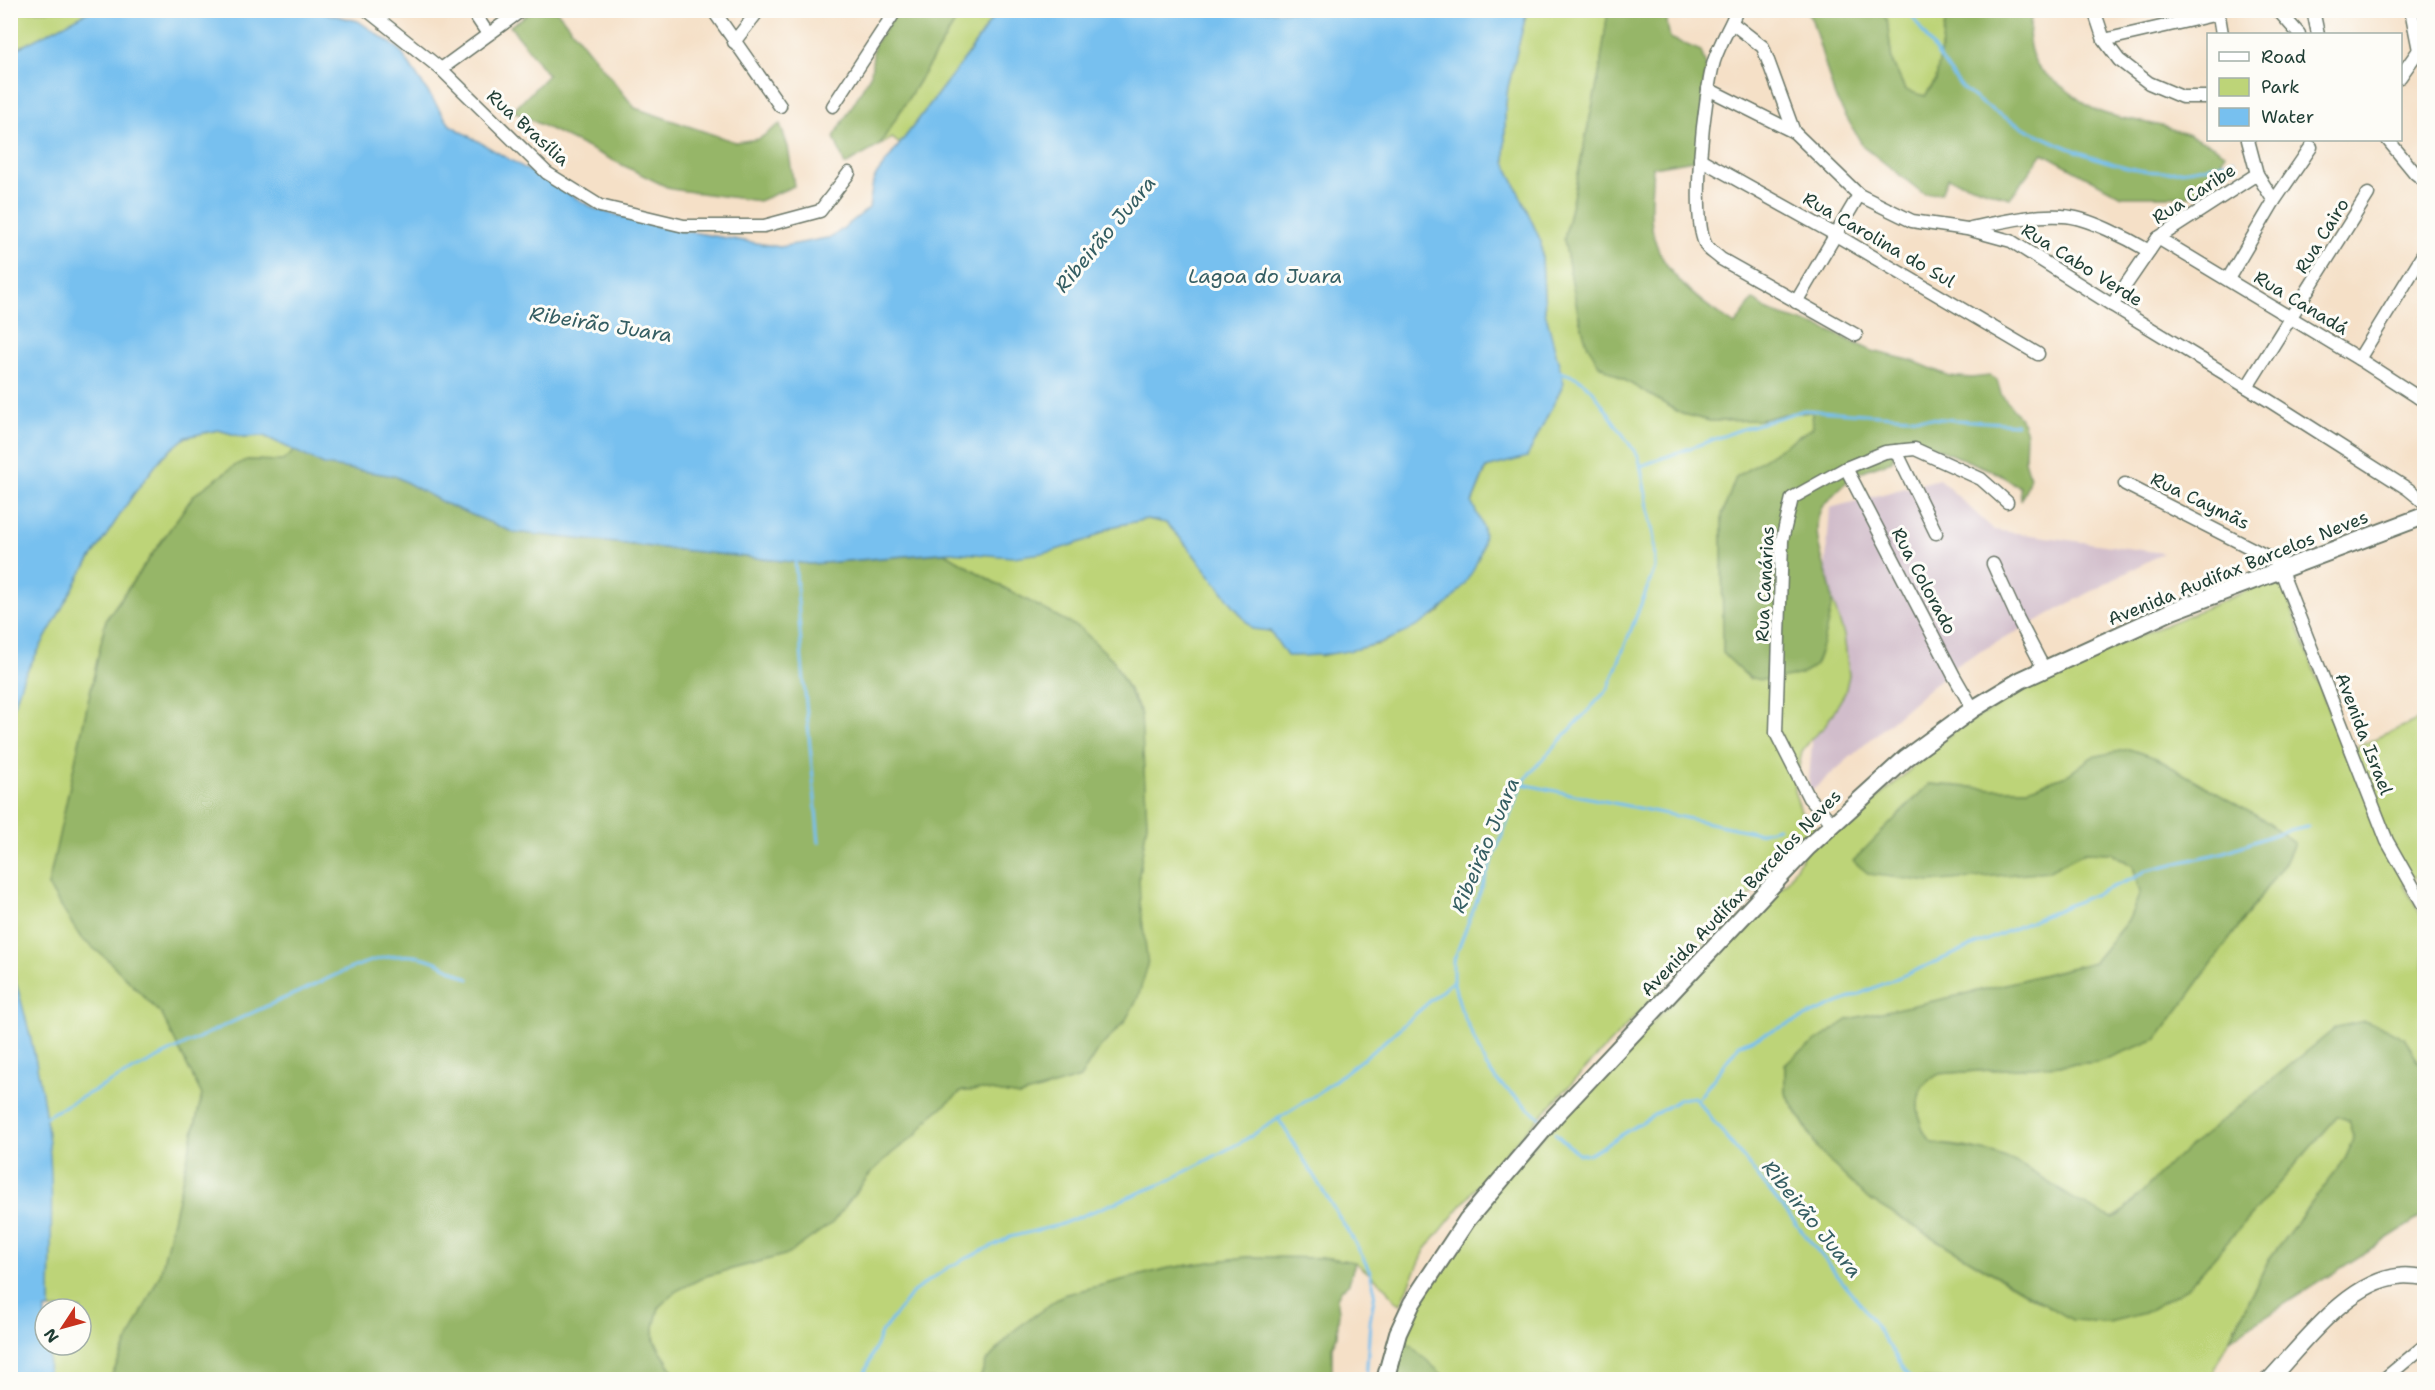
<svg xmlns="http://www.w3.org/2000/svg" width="2435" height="1390" font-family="'Shantell Sans',sans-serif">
  <rect width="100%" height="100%" fill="#fdfcf7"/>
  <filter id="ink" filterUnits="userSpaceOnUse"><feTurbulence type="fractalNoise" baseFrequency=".0167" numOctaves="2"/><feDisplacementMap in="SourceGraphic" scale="12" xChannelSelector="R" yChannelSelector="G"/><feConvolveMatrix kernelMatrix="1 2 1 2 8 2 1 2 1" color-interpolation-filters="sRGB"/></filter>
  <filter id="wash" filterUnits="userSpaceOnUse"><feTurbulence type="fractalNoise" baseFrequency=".008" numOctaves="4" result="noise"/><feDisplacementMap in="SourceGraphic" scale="24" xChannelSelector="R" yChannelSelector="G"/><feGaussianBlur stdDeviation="1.35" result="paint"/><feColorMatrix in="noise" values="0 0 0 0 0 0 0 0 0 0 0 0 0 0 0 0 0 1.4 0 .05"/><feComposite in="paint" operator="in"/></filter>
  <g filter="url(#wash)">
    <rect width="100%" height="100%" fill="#f5e0c7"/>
    <path fill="#d1bdcb" d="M1939,479L1994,530L2163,553L1957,664L1808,794L1830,508Z"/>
    <g fill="#bdd478" stroke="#6e8856" stroke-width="1.5">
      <path d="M11,11L90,10L91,11L11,52Z"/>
      <path d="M962,11H997L968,54L900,144L892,138L879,146Z"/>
      <path d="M1527,11H1608L1599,75L1564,240L1580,322L1599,365L1682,414L1710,421L1760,420L1784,414L1812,412L1814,427L1736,478L1722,515L1723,653L1750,679L1825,632L1832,599L1844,635L1849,675L1845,693L1825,726L1812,738L1802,751L1794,791L1801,811L1815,827L1494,1165L1425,1250L1401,1304L1395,1301L1386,1287L1356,1263L1330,1258L1246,1257L1169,1268L1063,1295L1016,1329L986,1362L980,1379H678L655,1341L654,1327L659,1307L676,1291L706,1276L788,1254L833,1222L870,1174L892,1153L916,1135L931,1116L962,1091L986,1090L1019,1096L1080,1078L1097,1051L1125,1021L1138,997L1139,874L1147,823L1140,710L1113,660L1081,629L997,584L945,553L1090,539L1111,527L1147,519L1166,523L1183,541L1252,628L1270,631L1320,656L1381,644L1440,612L1483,530L1472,503L1548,323L1545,312L1541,242L1505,162V111L1508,87Z"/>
      <path d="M1880,11H1947L1936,80L1925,96L1906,91L1892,61L1887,20Z"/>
      <path d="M218,430L243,437L264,436L296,450L282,461L247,460L236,465L194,495L106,619L48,886L81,938L107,959L162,1015L202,1095L161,1272L110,1379H48L49,1345H81V1309H50L51,1214L47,1128L34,1052L11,966L10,716L23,678L82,572L133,495L162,457L186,437Z"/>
      <path d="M2281,580L2344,753L2424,717V872L2404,885L2424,921V1069L2404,1038L2113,1218L2085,1208L2016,1163L1995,1154L1965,1147L1932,1143C1919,1130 1914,1104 1922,1088C1925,1082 1932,1078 1937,1074L2098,1062L2157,1039L2286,861L2294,843L2267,822L2156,758L2092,757L2069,774L2028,789H1994L1929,784L2049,871L2085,852L2112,853L2133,866L2141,893L2129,919L2094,962L1957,996L1850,1019L1796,1055L1785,1065V1093L1820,1152L1868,1199L2040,1302L2109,1322L2144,1313L2187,1288L2338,1116L2348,1120L2354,1139L2345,1159L2269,1259L2209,1379H1447L1403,1340L1439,1258L1506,1175L1787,882L1808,847L1872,803L1954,731L2064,667L2256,587Z"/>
    </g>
    <g fill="#96b668" stroke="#5a7a4e" stroke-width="1.5">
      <path d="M533,11H557L635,108L735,142L759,139L780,124L788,147L794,186L759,201L671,189L513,111L548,75L510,26Z"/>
      <path d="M897,11H962L879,146L845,165L834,137L871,74L874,45Z"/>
      <path d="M1608,11H1668L1667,24L1670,38L1701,51L1706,66L1699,159L1653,167C1652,183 1650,201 1651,217C1653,269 1695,298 1735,325L1753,299L1766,309L1782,316L1823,328L1872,351L1913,361L1949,376L1971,378L1990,376L1997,380L2001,394L2023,422L2026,430L2025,460L2030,477L2021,501L2020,487L1995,472L1929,445L1906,440L1896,451L1892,461C1863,470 1856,471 1834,494C1831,498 1825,502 1822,507C1808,534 1828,568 1832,596C1833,605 1820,659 1814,666C1808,673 1798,675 1790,677C1750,684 1751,680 1723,653L1722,515L1736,477L1813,427L1812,412L1784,414L1760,420L1710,421L1682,414L1599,365L1586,342L1577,308L1564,240L1599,75Z"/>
      <path d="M1806,11H1880L1887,20L1892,61L1905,90L1925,96L1936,80L1947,11H2031C2032,23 2027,34 2030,47C2035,70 2047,75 2064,88C2076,96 2085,106 2098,111C2113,118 2128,118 2143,122C2167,126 2205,139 2225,153L2214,177L2194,196H2122L2043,153L2010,198L1948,178L1941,193L1924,194L1863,146L1835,97L1812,20Z"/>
      <path d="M296,450L324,465L395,476L446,504L513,532L811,564L945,553L997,584L1081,629L1113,660L1141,715L1147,823L1139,874L1140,902L1148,965L1138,997L1125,1021L1097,1051L1080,1078L1019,1096L986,1090L962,1091L931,1116L916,1135L892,1153L870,1174L833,1222L788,1254L706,1276L676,1291L659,1307L654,1327V1341L678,1379H110L161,1272L202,1095L162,1015L107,959L81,938L48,886L106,620L194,495L236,465L247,460L282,461Z"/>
      <path d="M2129,749L2156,758L2267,822L2294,843L2286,861L2157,1039L2098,1062L1937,1074C1932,1078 1925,1082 1922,1088C1914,1104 1919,1130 1932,1143C1960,1148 1991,1149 2017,1163C2052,1182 2074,1204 2113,1218L2120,1215L2171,1162L2337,1027L2364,1021L2385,1028L2404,1038L2424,1069L2423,1156L2424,1215L2230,1339L2269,1259L2345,1159L2354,1139L2348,1120L2338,1116L2187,1288L2144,1313L2109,1322L2072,1320L1868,1199L1820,1152L1785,1092V1065L1796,1055L1849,1019L1957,996L2094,962L2129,919L2140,893L2133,866L2112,853L2085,852L2049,871L1930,882L1869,874L1853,861L1929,784L1994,789H2028L2069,774L2092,757Z"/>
      <path d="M1246,1257L1330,1258L1355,1262L1349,1283L1342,1289L1337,1298L1339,1311L1337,1335L1332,1347V1379H980L986,1362L1016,1329L1063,1295L1169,1268Z"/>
      <path d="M1403,1340L1409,1344L1447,1379L1395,1380Z"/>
    </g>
    <g fill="#77c0ef" stroke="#4b7e92" stroke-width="1.5">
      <path d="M312,10L358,21L399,49L450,125L595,209L661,227L780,247L832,237L869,208L873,182L877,174L968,54L997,11H1527L1508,87L1505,111V162L1541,242L1545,312L1564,383L1527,457L1486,468L1472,503C1475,511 1481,520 1483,528C1486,543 1478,560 1472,572C1436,636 1355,657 1287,656L1270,631L1252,629L1183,541L1166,523L1147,519L1111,527L1090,539L1050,552L1013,557L950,552L811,564L513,532L446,504L395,476L324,465L264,436L243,437L218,430L186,437L162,457L133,495L82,572L23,678L11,716V52L90,11Z"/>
      <path d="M11,966C27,1018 40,1072 47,1126C55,1184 50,1250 50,1309H45V1345H49L48,1379H11Z"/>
    </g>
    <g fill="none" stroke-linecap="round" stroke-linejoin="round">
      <g stroke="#77c0ef" stroke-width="3">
        <path d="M1908,10C1925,34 1943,65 1961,86C1994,121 2114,173 2161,172C2185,172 2210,166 2234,160"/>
        <path d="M1641,466L1742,429L1804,410L2017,424"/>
        <path d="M795,560L802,661L819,842"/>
        <path d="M1522,784L1758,833L1778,828"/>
        <path d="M1698,1099L1739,1045L2136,877L2147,870L2225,852L2284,831L2308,826"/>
        <path d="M43,1118C127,1072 213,1029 301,991C335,976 375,952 414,956C434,958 451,970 469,979"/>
        <path d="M1278,1118L1357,1246L1370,1272L1375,1292L1370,1321L1366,1380"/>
        <path d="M1540,1118L1497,1081L1486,1066L1461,1009L1453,981V962L1522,784L1530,773L1608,689L1655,568L1654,539L1639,458L1593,391L1578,378L1558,371"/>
        <path d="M1555,1133L1578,1154H1590L1680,1099L1694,1097L1862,1306L1912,1380"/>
        <path d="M862,1380L881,1333L913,1292L947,1268L1010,1237L1059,1225L1164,1183L1243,1141L1317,1094L1378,1047L1453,981"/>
      </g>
    </g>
  </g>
  <g filter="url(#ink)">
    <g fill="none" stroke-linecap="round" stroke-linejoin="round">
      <defs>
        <g id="minor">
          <path d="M367,10L441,69L547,173L600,206L684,226H764L820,211L849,173"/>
          <path d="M472,10L488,34"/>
          <path d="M713,10L780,106"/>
          <path d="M1737,10C1730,27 1720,43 1714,61C1705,91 1689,222 1707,247C1710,251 1717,255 1721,259L1856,335"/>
          <path d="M2094,10L2104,40L2119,60L2149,83L2182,97H2208"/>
          <path d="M2218,10L2222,34"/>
          <path d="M2278,10L2299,34"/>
          <path d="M2313,10L2318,34"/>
          <path d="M2411,10L2419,50"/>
          <path d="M1732,23L1763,47L1794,132L1859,195L1912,221L1967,229L2011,241L2112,305L2268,400L2408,489L2424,502"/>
          <path d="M2104,40L2218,14"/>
          <path d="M734,42L759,10"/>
          <path d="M441,69L522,10"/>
          <path d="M2400,77L2419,50L2424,48"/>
          <path d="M1708,89L1794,132"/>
          <path d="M833,106L896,10"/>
          <path d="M2388,140L2415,173L2424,180"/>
          <path d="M1700,159L1836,235L2038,354"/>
          <path d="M2274,201L2311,147"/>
          <path d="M1971,228C2001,222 2032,214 2063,216C2087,217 2129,239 2149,251"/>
          <path d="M2158,238L2359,359L2424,401"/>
          <path d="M2228,279L2274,201L2257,174L2248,140"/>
          <path d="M1796,302L1859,195"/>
          <path d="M2112,305L2158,238L2257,174"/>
          <path d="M2359,359L2424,253"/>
          <path d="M2247,387L2368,194"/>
          <path d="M2418,397L2424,387"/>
          <path d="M1896,451L1936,533"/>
          <path d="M1846,468L1954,676L1973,709"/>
          <path d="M2125,484L2290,568"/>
          <path d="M1993,564L2018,619L2044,669"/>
          <path d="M2281,571L2387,841L2424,906"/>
          <path d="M1833,824L1809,798L1776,733L1782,540L1792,498L1846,468L1885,452L1915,449L1981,479L2007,502"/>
          <path d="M2383,1380L2424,1346"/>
        </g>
        <path id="tertiary" d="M2269,1380C2304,1343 2348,1281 2401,1276C2409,1275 2417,1277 2424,1277"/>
        <path id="secondary" d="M1385,1380L1398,1333L1412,1303L1467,1220L1555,1116L1808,847L1906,758L1973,709L2021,680L2172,611L2424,516"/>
      </defs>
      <use href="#minor" stroke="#6a7667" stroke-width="15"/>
      <use href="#tertiary" stroke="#6a7667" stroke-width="18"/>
      <use href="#secondary" stroke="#6a7667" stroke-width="20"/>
      <use href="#minor" stroke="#fff" stroke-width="12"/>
      <use href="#tertiary" stroke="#fff" stroke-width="15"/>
      <use href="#secondary" stroke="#fff" stroke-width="16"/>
    </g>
  </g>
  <g text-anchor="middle" stroke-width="6" stroke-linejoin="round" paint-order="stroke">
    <g font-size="18" fill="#1f3d34" stroke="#fdfcf7">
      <text transform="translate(528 128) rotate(42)" y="6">Rua Brasília</text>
      <text transform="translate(2194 194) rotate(-33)" y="6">Rua Caribe</text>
      <text transform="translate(2322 236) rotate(-58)" y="6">Rua Cairo</text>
      <text transform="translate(1879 240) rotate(30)" y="6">Rua Carolina do Sul</text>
      <text transform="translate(2082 265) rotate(32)" y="6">Rua Cabo Verde</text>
      <text transform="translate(2301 303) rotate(31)" y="6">Rua Canadá</text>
      <text transform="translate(2200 501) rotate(26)" y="6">Rua Caymãs</text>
      <text transform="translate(2238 568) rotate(-22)" y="6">Avenida Audifax Barcelos Neves</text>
      <text transform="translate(1924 581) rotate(62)" y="6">Rua Colorado</text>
      <text transform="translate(1765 584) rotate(-87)" y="6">Rua Canárias</text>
      <text transform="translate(2364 734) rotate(69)" y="6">Avenida Israel</text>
      <text transform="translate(1741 893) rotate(-46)" y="6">Avenida Audifax Barcelos Neves</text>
    </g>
    <g font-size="20" font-style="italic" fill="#355e63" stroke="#fdfcf7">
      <text transform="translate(1105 234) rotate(-50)" y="7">Ribeirão Juara</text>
      <text x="1265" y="283">Lagoa do Juara</text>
      <text transform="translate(601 324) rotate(9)" y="7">Ribeirão Juara</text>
      <text transform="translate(1485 845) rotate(-67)" y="7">Ribeirão Juara</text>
      <text transform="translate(1812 1219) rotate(51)" y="7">Ribeirão Juara</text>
    </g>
  </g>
  <rect width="2435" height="1390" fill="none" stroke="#fdfcf7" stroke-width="36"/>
  <rect x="2207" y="33" width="195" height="108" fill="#fdfcf7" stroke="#a4b0a9" stroke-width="1.5"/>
  <rect x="2219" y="52" width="30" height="9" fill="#ffffff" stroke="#a4b0a9" stroke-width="1.5"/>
  <text x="2261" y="63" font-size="18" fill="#1f3d34">Road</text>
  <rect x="2219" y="78" width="30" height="18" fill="#bdd478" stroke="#a4b0a9" stroke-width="1.5"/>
  <text x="2261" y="93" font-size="18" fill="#1f3d34">Park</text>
  <rect x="2219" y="108" width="30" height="18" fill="#77c0ef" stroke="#a4b0a9" stroke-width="1.5"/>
  <text x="2261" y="123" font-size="18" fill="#1f3d34">Water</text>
  <g transform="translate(63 1327) rotate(234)"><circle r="28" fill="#fdfcf7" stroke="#a4b0a9" stroke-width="1.5"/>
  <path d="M0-4.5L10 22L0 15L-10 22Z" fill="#c8321e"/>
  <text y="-9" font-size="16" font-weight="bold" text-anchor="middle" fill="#1f3d34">N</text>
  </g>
</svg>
